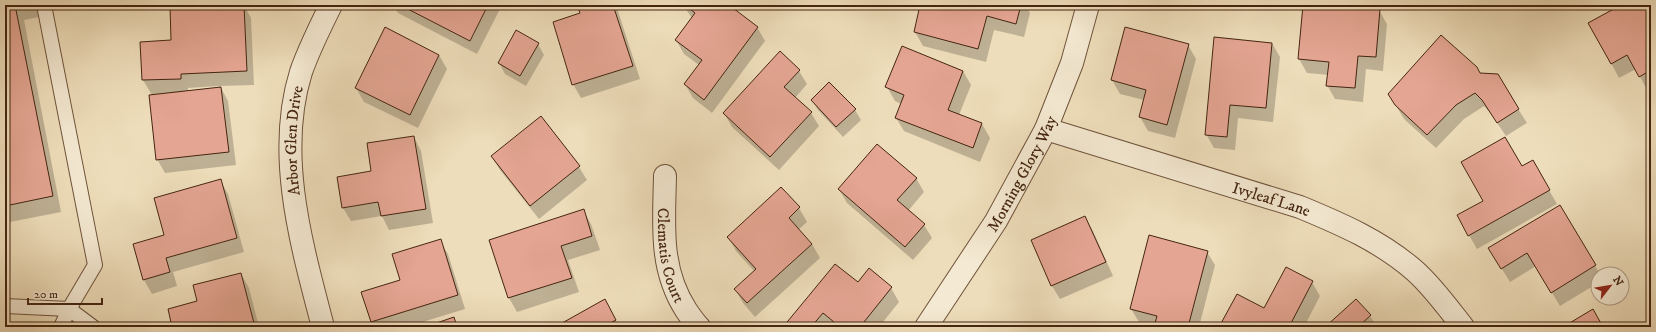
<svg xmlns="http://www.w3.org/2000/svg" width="1656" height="332" font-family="'IM FELL DW Pica',serif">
  <rect width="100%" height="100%" fill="#eeddba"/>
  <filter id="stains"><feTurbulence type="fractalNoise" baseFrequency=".005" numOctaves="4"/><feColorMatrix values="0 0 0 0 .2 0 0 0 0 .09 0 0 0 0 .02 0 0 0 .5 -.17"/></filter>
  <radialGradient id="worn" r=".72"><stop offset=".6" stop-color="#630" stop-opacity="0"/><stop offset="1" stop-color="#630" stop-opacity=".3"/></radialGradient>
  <g fill="#0003" fill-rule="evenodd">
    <path d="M5,5H37L39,17L24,20L61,212L5,223Z"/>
    <path d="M214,5H244L251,18L254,85L220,86L228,101L236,165L165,173L157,159L152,95L143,80L141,43L172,41ZM219,86V88L188,91V88Z"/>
    <path d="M393,5H502L477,54L398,13Z"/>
    <path d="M578,5H616L640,79L581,98L573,84L581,14Z"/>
    <path d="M683,5H727L757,27L765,41L712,113L693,98L685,84L699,65L684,54L676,40L692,18Z"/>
    <path d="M921,5H1026L1030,13L1024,37L994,30L986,62L923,46L915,32Z"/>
    <path d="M1304,5H1324L1379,10L1387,24L1383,71L1366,69L1363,102L1335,99L1327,85L1329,75L1307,73L1299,59Z"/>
    <path d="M1610,5H1618L1612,8Z"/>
    <path d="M1623,5H1651V88L1647,90L1636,69L1619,78L1590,23Z"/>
    <path d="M1272,43L1280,57L1273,122L1238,118L1235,150L1214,148L1206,134Z"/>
    <path d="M538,44L544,55L526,86L505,74L499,63Z"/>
    <path d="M1188,45L1196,59L1175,138L1148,131L1140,117L1144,100L1120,94L1112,80Z"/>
    <path d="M439,55L447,69L418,128L364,102L356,88Z"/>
    <path d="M799,71L807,84L795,98L811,113L819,126L779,170L732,127L724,113Z"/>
    <path d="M963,71L971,85L959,115L982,124L990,138L980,162L904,131L896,118L901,104L895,101L887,87Z"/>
    <path d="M1480,73L1497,75L1527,123L1506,136L1491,114L1484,106L1464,119L1436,148L1404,119L1389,94Z"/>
    <path d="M812,100L855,110L861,120L843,137L818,110Z"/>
    <path d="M541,118L579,167L587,180L539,219L500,170L492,157Z"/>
    <path d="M414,137L421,151L433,223L389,230L382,216L351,221L343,208L372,172Z"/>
    <path d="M1532,161L1557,204L1477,249L1458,216L1485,201Z"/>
    <path d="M916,178L924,192L908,211L924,225L932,238L913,260L847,203L839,189Z"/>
    <path d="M220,180L228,194L244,252L173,272L177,286L152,294L144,280L134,245L165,236Z"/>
    <path d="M781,188L799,208L807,222L798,230L812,244L820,258L755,317L743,303L735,289L754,271L736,251L728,237Z"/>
    <path d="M1559,206L1600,274H1598V283L1560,306L1536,266L1510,282L1489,248Z"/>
    <path d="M583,210L591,224L600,250L568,260L579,292L517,312L509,298L490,240Z"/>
    <path d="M1085,217L1093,231L1113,276L1060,299L1052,286L1032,241Z"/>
    <path d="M440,241L448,254L465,309L406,327H375L372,322L401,281Z"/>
    <path d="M1207,252L1215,265L1199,327H1155L1139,322L1131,309Z"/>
    <path d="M869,270L891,288L899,302L879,327H784L858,284Z"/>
    <path d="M241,274L249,288L259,327H173L198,302Z"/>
    <path d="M1312,282L1320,296L1304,327H1221L1264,309Z"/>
    <path d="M604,300L620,327H557Z"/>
    <path d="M1356,300L1370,316L1377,327H1326Z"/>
  </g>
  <g fill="#e4a592" stroke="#452511">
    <path d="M5,5H15L53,196L5,206Z"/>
    <path d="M190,5H244L247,71L181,74V79L142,80L140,42L171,40L170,6Z"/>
    <path d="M400,5H488L470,41Z"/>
    <path d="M577,5H613L633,66L572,85L553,22L580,13Z"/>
    <path d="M685,5H729L758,27L704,100L684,84L702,60L675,40L695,13Z"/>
    <path d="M920,5H1021L1016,24L987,16L978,49L914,32Z"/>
    <path d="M1303,5H1335L1380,9L1376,57L1358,56L1355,88L1326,86L1329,62L1298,59Z"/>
    <path d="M1621,5H1651V70L1639,77L1627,55L1611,64L1588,23Z"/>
    <path d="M385,27L439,55L410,115L355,88Z"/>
    <path d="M1125,27L1189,44L1167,125L1139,117L1146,90L1111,80Z"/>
    <path d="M516,30L539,43L520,76L498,63Z"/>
    <path d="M1441,35L1477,67L1480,73L1498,74L1519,109L1497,123L1482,100L1475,93L1456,105L1427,135L1395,105L1388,94Z"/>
    <path d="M1214,37L1272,43L1266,108L1230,105L1227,137L1205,135Z"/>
    <path d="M902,46L963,71L948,110L982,123L973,148L895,118L904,95L885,87Z"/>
    <path d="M780,51L800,70L784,87L812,112L770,157L723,113Z"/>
    <path d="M829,82L856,109L836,127L811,100Z"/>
    <path d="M221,87L229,152L156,160L149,95Z"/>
    <path d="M541,116L580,166L530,206L491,156Z"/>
    <path d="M414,136L426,209L381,216L378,202L342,208L337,177L371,171L367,143Z"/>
    <path d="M1505,137L1522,166L1533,160L1550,190L1468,236L1457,215L1483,201L1461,162Z"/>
    <path d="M877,144L917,178L897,200L925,224L905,247L838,189Z"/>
    <path d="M221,179L237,238L166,258L170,272L143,280L133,244L164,235L154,198Z"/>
    <path d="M781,187L800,207L789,218L812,244L747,303L734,289L756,269L727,237Z"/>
    <path d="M1560,205L1596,265L1551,293L1527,253L1501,269L1488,248Z"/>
    <path d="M584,209L592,236L561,246L572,278L508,298L489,240Z"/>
    <path d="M1085,216L1106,262L1051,286L1031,240Z"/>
    <path d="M1149,235L1208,251L1188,327H1154L1157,316L1130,309Z"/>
    <path d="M441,239L458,295L371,322L361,292L400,280L392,254Z"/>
    <path d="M835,264L858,282L869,268L892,287L860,327H840L823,313L811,327H783Z"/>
    <path d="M1286,267L1313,281L1289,327H1219L1237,294L1264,308Z"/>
    <path d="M241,273L255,327H172L168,309L197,301L193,285Z"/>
    <path d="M605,299L616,320L603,327H555Z"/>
    <path d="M1356,299L1371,315L1358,327H1325Z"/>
    <path d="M1593,309L1603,327H1563Z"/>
    <path d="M454,317L457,327H425Z"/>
  </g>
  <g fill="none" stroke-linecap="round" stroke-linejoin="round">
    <defs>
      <g id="lane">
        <path d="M44,5L95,265L69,309L61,327"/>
        <path d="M5,306L69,309L93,327"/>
      </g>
      <g id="street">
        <path id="s1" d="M1046,129L1300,207C1341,224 1381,241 1415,271C1433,287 1448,308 1463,327"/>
        <path id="s2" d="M665,176C664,224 659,268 686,310C690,316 694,322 699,327"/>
        <path id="s3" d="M323,327C302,246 275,155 301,72C309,49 320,27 331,5"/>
        <path id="s4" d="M926,327L996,221L1046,129L1072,63L1088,5"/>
      </g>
    </defs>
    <use href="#lane" stroke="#6f533b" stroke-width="16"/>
    <use href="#street" stroke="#6f533b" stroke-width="24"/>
    <use href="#lane" stroke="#f4e9d2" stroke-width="14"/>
    <use href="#street" stroke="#f4e9d2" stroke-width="22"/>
  </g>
  <g text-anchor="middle" stroke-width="3.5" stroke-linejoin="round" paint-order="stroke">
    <g font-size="16" fill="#452511" stroke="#f4e9d2">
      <text dy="6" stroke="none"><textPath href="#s3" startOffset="190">Arbor Glen Drive</textPath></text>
      <text dy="6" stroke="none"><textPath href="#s4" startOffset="181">Morning Glory Way</textPath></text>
      <text dy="6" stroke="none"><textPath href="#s1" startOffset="236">Ivyleaf Lane</textPath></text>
      <text dy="6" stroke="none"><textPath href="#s2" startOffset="80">Clematis Court</textPath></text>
    </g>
  </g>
  <rect width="1656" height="332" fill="none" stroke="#eeddba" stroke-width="20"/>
  <rect x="6" y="6" width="1644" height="320" fill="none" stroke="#452511" stroke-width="2"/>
  <rect x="10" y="10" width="1636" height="312" fill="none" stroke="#452511"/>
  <g transform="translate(1610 286) rotate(59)"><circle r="19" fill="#f4e9d2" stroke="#ae9b85"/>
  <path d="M0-3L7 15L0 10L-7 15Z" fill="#8f2418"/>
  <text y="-6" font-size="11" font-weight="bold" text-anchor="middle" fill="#452511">N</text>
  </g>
  <path d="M28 298v6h74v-6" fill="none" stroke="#452511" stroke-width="2"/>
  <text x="34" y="298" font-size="12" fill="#452511" stroke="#f4e9d2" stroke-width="3" paint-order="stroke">20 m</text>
  <rect width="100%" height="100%" filter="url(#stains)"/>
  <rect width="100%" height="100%" fill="url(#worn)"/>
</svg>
